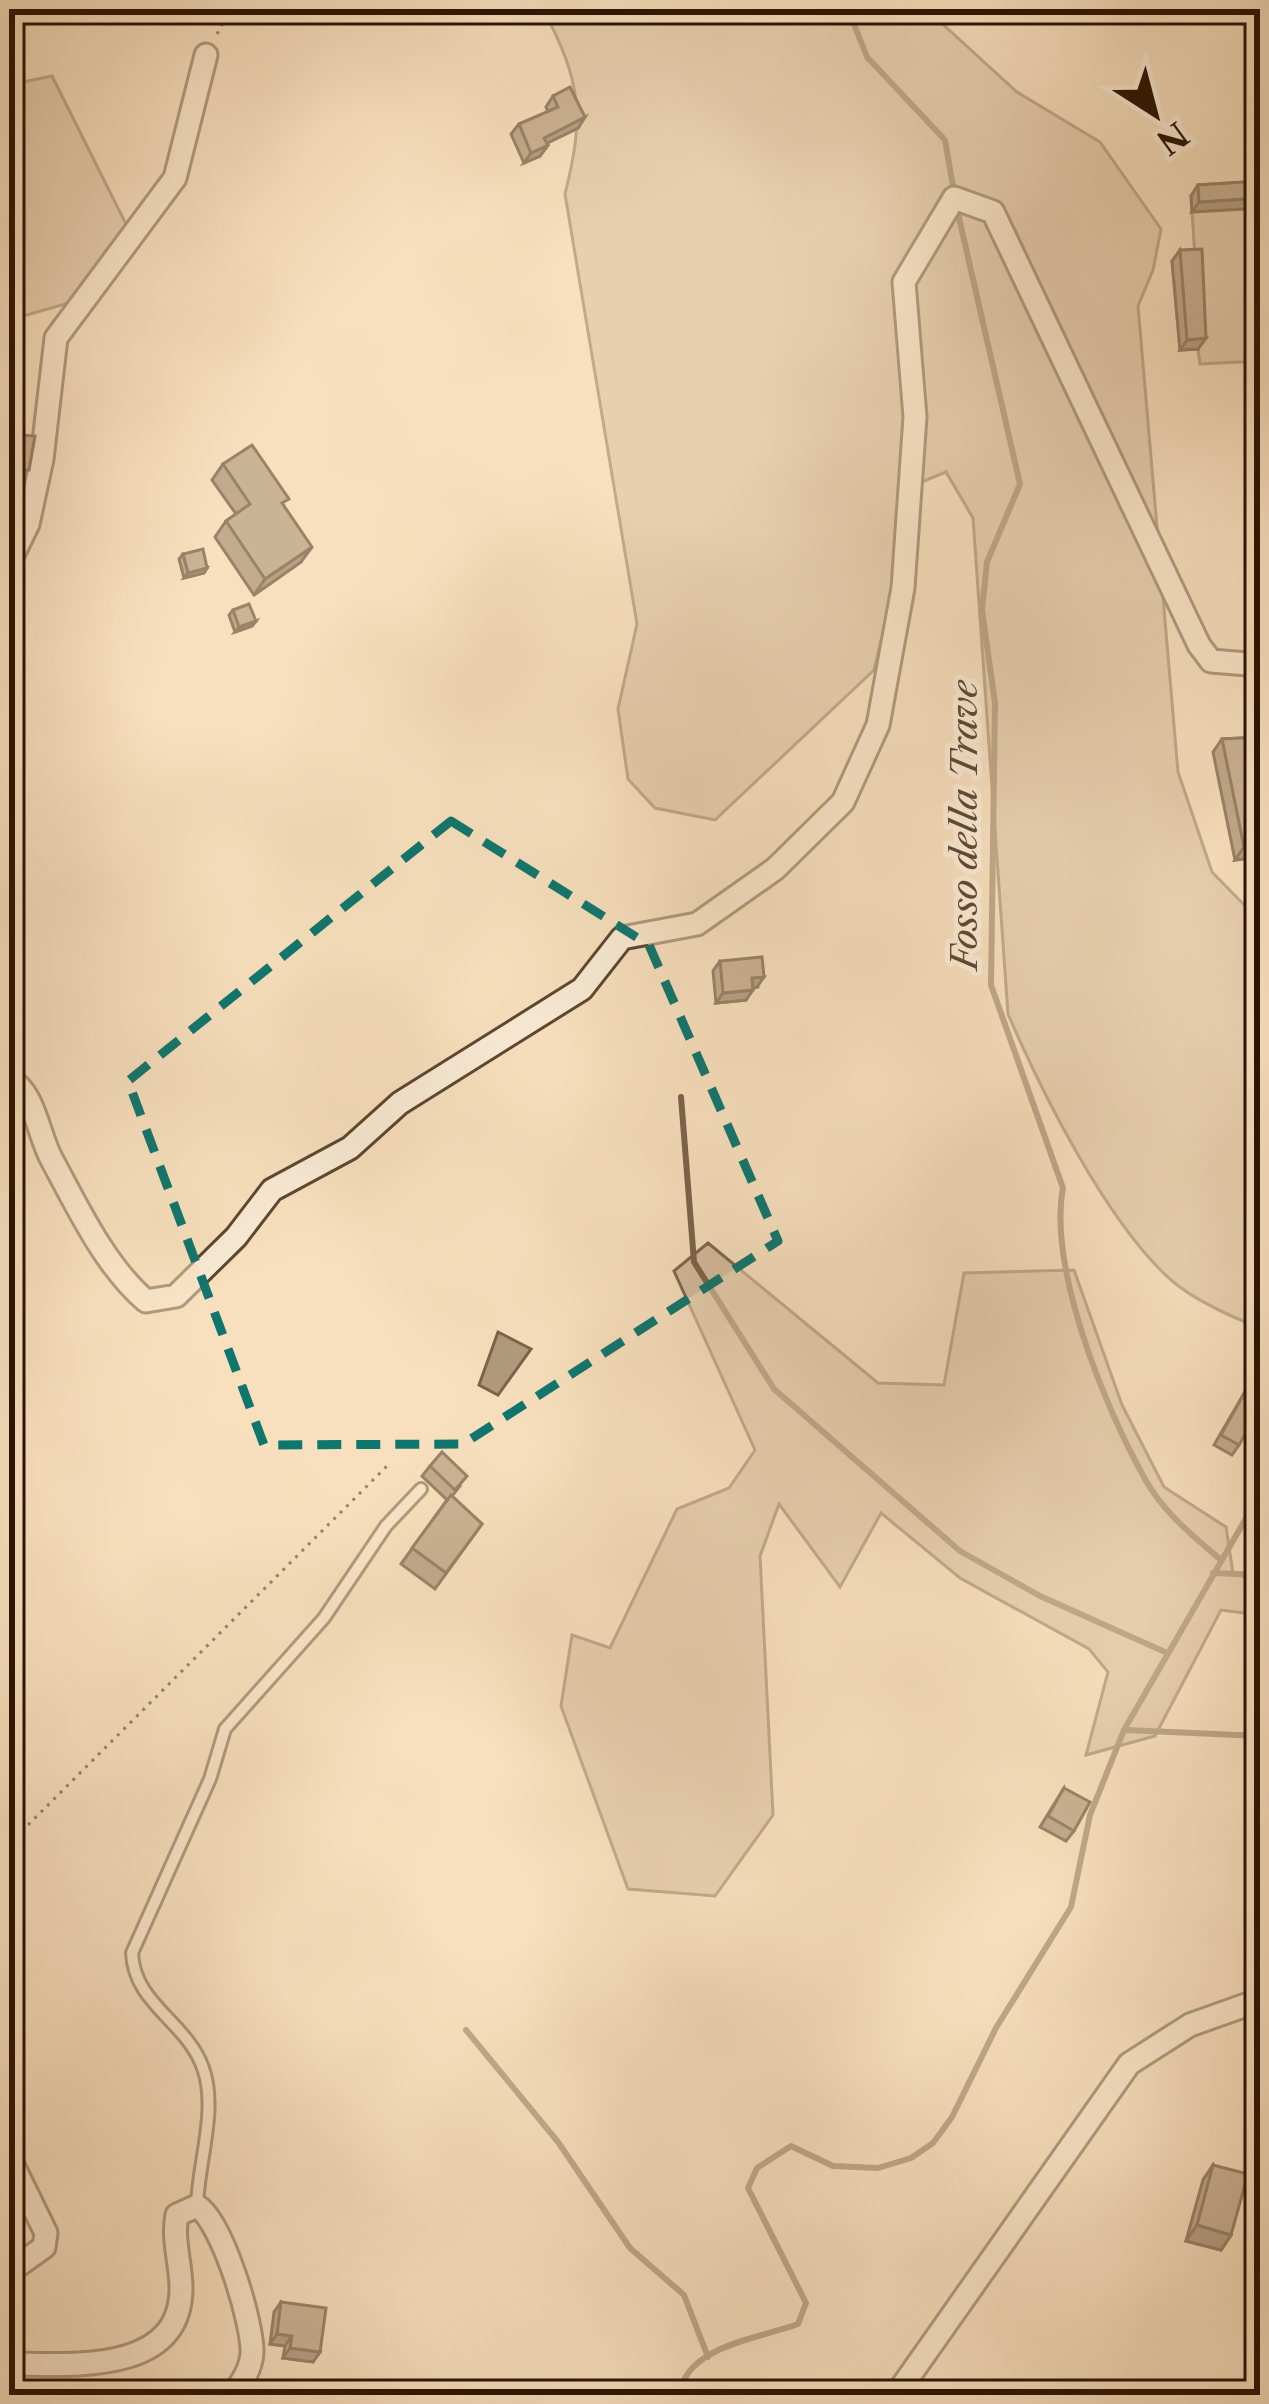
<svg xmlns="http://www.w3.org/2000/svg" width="1269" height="2404" font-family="'Libre Caslon Text',serif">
  <rect width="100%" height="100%" fill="#f8e0be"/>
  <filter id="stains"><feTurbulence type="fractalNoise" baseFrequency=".00167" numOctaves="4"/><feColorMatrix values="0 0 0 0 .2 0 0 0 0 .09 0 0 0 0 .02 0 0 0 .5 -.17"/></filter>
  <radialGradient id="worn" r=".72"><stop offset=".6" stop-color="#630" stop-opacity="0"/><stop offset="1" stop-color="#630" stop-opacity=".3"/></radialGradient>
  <g fill="#d5bd9e" stroke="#7f6850" stroke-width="3">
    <path d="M543,9H926L1017,92L1100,142L1161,229L1153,270L1138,306L1178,772L1212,872L1260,921V1328C1232,1317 1194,1300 1171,1280C1107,1223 1042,1093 1008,1014L973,518L946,472L919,483L874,670L715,820L655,808L628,779L618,709L637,624L565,194C585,115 581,81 543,9Z"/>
    <path d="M52,76L127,226L69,303L9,320V85Z"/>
    <path d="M1260,191V361L1200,364L1198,349L1180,350L1172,261L1195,258L1191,196Z"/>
    <path d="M708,1243L878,1383L944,1385L964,1273L1074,1270L1122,1405L1164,1487L1226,1527L1233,1573L1260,1581V1615L1221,1610L1155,1736L1086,1755L1108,1672L1089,1649L960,1578L881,1513L840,1587L779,1504L760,1556L773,1815L715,1896L628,1889L561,1706L572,1635L610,1648L677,1509L729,1488L755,1450L674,1271Z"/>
  </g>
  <path fill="#b29a7e" stroke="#7b644c" stroke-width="3" d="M498,1332L531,1349L498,1395L479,1385Z"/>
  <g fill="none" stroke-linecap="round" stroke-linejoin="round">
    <g stroke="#7b644c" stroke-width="6">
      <path d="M848,9L867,57L945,140L954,192"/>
      <path d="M956,205L1020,484L987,562L982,610L995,703L991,985L1063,1188C1048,1268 1105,1408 1145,1479C1163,1512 1193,1536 1221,1560"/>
      <path d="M681,1097L694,1262L774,1389L960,1551L1040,1596L1165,1652"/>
      <path d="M1213,1573L1260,1575"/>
      <path d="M1126,1730L1260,1736"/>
      <path d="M466,2030L558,2142L630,2248L684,2295L708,2357"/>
      <path d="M680,2395C684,2346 761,2338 798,2324L806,2303L748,2188L757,2168L791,2146L833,2166L878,2168L911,2158L933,2143L952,2117L996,2028L1071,1907L1090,1815L1124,1730L1260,1494"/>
    </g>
    <defs>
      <path id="service" d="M197,2206C198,2163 218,2109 203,2068C187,2022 134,2004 132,1953L210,1779L225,1729L324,1618L386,1526L421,1489"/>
      <g id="minor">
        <path d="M9,563L28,524L42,459L56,338L175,178L206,55"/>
        <path d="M9,1079C35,1092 38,1135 52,1160C78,1208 105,1266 146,1301L176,1296L236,1237L272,1190L350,1148L400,1103L582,989L622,938L697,924L775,869L843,802L878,725L903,588L915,417L904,282L954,198L993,212L1199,645L1211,661L1260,665"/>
        <path d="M9,2157L46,2233L44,2247L9,2272"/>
        <path d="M9,2364C69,2364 181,2376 181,2288C181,2264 172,2239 177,2215L197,2206C222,2221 253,2323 252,2353C251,2369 242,2382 233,2395"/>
        <path d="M896,2395L1129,2064L1190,2025L1260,2000"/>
      </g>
    </defs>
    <use href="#service" stroke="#5d4631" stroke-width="16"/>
    <use href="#minor" stroke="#5d4631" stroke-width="27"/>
    <g stroke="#291202" stroke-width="3" stroke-dasharray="3 6" stroke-linecap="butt">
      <path d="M399,9C425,16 453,24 478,9"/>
      <path d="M217,34L230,9"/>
      <path d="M9,1844L387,1466"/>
    </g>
    <use href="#service" stroke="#faebd5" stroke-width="10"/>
    <use href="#minor" stroke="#faebd5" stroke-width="21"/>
  </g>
  <g fill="#806c56" stroke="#291202" stroke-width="3">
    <path d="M553,96L585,117L578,128L547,143L548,145L540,156L524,163L511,134L519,124L548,112L546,107Z"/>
    <path d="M1260,181L1192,212L1191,196L1198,185Z"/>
    <path d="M1180,250L1198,349L1180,350L1172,261Z"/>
    <path d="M223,464L284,506L301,562L254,595L215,537L226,521L236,514L212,480Z"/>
    <path d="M183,554L207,568L204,573L184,578L179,559Z"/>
    <path d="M233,610L256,621L252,626L235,632L229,615Z"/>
    <path d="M1260,737V853L1257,857L1235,860L1213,752L1222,739Z"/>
    <path d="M1260,860V905L1258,906L1256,865Z"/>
    <path d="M720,961L757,987L753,988L746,1000L716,1003L713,971Z"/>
    <path d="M1250,1383L1239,1445L1232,1455L1214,1445Z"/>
    <path d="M430,1466L460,1486L452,1496L482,1524L435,1589L401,1564L447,1500L422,1476Z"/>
    <path d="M1064,1788L1074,1831L1066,1841L1040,1827Z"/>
    <path d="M1213,2165L1231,2235L1221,2250L1186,2241L1203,2180Z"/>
    <path d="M281,2302L320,2352L313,2362L283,2358L285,2346L270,2344L274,2312Z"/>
  </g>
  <g fill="#685846" stroke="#291202" stroke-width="3">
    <path d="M585,117L578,128L537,148L544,138Z"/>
    <path d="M548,145L540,156L524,163L531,153Z"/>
    <path d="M1260,198V208L1192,212L1199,202Z"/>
    <path d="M1206,338L1198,349L1180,350L1187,340Z"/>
    <path d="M9,499L20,500L12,511L9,510Z"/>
    <path d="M312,547L301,562L254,595L265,579Z"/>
    <path d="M207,568L204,573L184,578L188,573Z"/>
    <path d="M256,621L252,626L235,632L239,627Z"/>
    <path d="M1260,844V853L1257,857L1235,860L1244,847Z"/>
    <path d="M764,977L757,987L745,988L752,978Z"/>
    <path d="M753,990L746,1000L716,1003L723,993Z"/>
    <path d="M21,2205L10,2220L9,2221V2213Z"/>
    <path d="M1197,2225L1231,2235L1221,2250L1186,2241Z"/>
    <path d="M277,2334L292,2336L285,2346L270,2344Z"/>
    <path d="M290,2348L320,2352L313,2362L283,2358Z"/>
  </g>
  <g fill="#957d64" stroke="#291202" stroke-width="3">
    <path d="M570,87L585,117L544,138L548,145L531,153L519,124L558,107L553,96Z"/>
    <path d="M1260,181V198L1199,202L1198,185Z"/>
    <path d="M1202,249L1206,338L1187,340L1180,250Z"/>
    <path d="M9,386L16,404L9,407Z"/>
    <path d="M9,434L35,436L29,470H23L20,500L9,499Z"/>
    <path d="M252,445L289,499L282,503L312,547L265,579L226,521L250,504L223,464Z"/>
    <path d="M203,549L207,568L188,573L183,554Z"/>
    <path d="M249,604L256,621L239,627L233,610Z"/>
    <path d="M1260,737V844L1244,847L1222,739Z"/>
    <path d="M762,957L764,977L752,978L753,990L723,993L720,961Z"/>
    <path d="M1250,1383L1260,1388V1408L1239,1445L1221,1435Z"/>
    <path d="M442,1452L467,1476L455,1490L430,1466Z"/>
    <path d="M451,1495L482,1524L446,1573L412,1548Z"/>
    <path d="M1064,1788L1090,1802L1074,1831L1048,1816Z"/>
    <path d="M1213,2165L1248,2174L1231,2235L1197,2225Z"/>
    <path d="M9,2186L21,2205L9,2213Z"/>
    <path d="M11,2276L21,2292L9,2300V2277Z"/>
    <path d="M281,2302L326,2308L320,2352L290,2348L292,2336L277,2334Z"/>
  </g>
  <path d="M0 0H1269V2404H0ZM451,821L649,945L778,1241L463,1444L264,1445L128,1081Z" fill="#f8e0be" fill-opacity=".55" fill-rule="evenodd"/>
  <path fill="none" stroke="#0f766e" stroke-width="9" stroke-dasharray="24 15" stroke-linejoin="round" d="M451,821L649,945L778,1241L463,1444L264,1445L128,1081Z"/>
  <g text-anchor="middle" stroke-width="10" stroke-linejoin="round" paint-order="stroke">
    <g font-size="36" font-style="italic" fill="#604834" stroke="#faebd5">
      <text transform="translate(964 825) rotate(-90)" y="13">Fosso della Trave</text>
    </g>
  </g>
  <rect width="1269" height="2404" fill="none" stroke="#f8e0be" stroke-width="48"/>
  <rect x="12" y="12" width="1245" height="2380" fill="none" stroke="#291202" stroke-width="6"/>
  <rect x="24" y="24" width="1221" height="2356" fill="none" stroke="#291202" stroke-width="3"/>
  <g transform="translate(1155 114) rotate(144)" stroke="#faebd5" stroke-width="9" paint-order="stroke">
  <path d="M0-9L21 45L0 30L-21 45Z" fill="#291202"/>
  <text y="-18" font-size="33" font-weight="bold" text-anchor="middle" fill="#291202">N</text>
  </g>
  <rect width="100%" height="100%" filter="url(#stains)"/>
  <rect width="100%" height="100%" fill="url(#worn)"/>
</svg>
